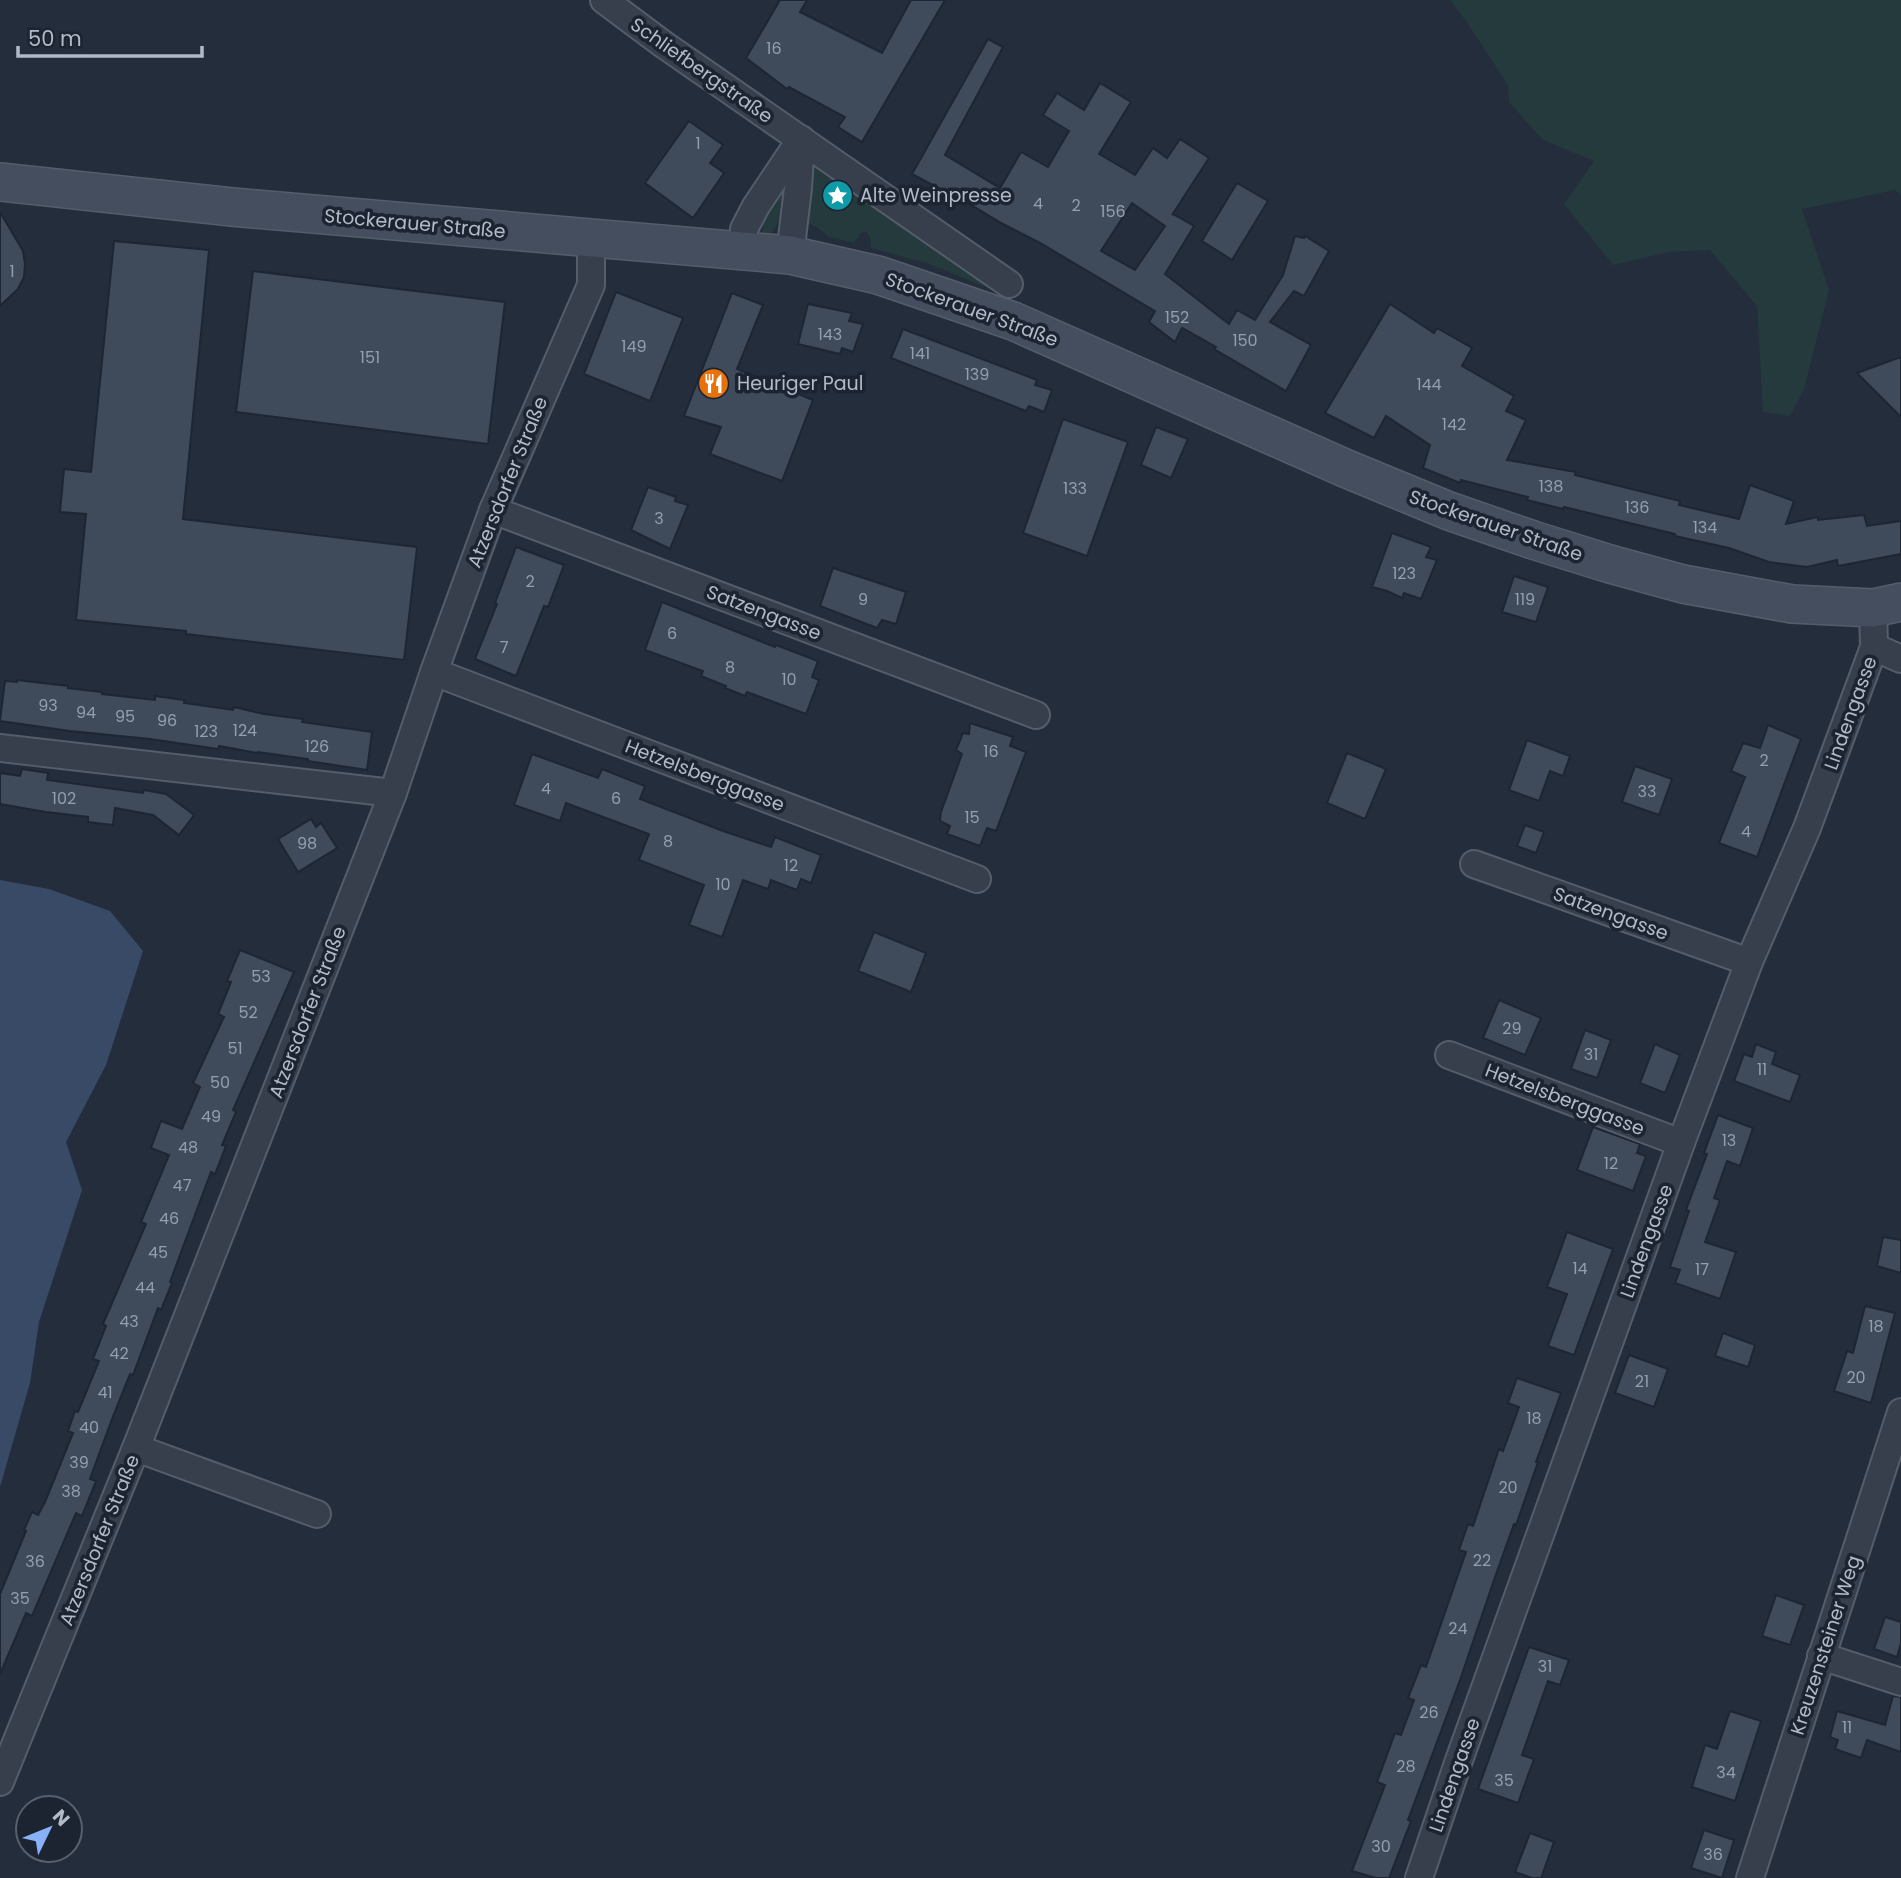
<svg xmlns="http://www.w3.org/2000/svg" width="1901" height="1878" font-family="Poppins,sans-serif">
  <rect width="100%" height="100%" fill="#232d3c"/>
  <g fill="#253a3d">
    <path d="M1450,0H1901V195L1895,190L1802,209L1829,290L1804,389L1790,416L1763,412L1757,306L1710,250L1669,252L1613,265L1564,204L1594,161L1543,140L1509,102L1508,85L1466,21Z"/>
    <path d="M811,166L822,168L993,290L929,264L871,248L870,237L866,232L861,233L854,243L829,237L818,228L808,223V171Z"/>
    <path d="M786,184C787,202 781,223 769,236L763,235C760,215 775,200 786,184Z"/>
  </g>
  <path fill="#384a66" d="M0,880L49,889L110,911L143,951L106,1065L66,1142L82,1190L39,1322L30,1383L0,1487Z"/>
  <g fill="#3f4b5b" stroke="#1e2633" stroke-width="2" fill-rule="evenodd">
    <path d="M780,0H807L800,12L882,53L911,0H945L862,142L838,127L845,117L789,87L787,89L746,58Z"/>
    <path d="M988,39L1003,47L945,155L1000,188L1021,152L1048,167L1069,131L1043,115L1057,93L1084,110L1100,83L1131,102L1099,154L1135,175L1153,148L1167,158L1180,139L1209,158L1172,215L1173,214L1194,226L1165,274L1229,324L1237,310L1255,320L1283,275L1295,236L1304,238L1305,236L1329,251L1304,296L1294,291L1270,322L1311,345L1286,391L1214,349L1216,347L1182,328L1175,342L1149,322L1155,311L1040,243L1003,224L956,196L955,197L912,174ZM1132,203L1165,226L1135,270L1101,251Z"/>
    <path d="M689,121L723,145L710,163L724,173L693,218L645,183Z"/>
    <path d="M1237,183L1268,201L1232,260L1202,241Z"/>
    <path d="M0,212L23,251L25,264L24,277L18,289L0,306Z"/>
    <path d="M114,241L209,250L183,519L417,547L404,660L186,634V631L76,620L86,514L60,512L64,469L91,472Z"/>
    <path d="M253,271L505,302L488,444L236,412Z"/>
    <path d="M616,292L683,318L650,401L584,374Z"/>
    <path d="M732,293L763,305L737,369L813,400L782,481L710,454L721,427L684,416Z"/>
    <path d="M808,304L852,313L849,321L863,324L853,352L842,348L840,354L798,344Z"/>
    <path d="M1390,304L1434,333L1437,328L1472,348L1462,366L1514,396L1506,411L1526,420L1507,460L1576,472L1575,475L1680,501L1679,505L1739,519L1750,485L1794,501L1786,524L1818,517V520L1864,515L1867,526L1901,521V554L1838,566L1837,560L1807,567L1769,562L1729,548L1675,536V534L1564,507L1563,509L1527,500L1528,497L1461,480L1460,483L1423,468L1430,445L1386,416L1374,438L1325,413Z"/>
    <path d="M903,329L1037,380L1035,385L1052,390L1044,412L1029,406L1026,411L891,358Z"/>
    <path d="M1901,357V417L1857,373Z"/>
    <path d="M1063,419L1128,442L1087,556L1023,533Z"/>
    <path d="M1156,427L1188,439L1171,478L1141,465Z"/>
    <path d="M648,487L676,497L675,501L688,505L670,549L631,530Z"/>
    <path d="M1392,533L1431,547L1426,557L1437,560L1421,599L1404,593L1402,598L1387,591L1372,587Z"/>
    <path d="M516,547L564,565L548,607L544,606L516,676L475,659L497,604L495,603Z"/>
    <path d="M833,568L906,592L896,624L882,620L877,628L820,606Z"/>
    <path d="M1514,576L1548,587L1536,622L1502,612Z"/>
    <path d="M662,602L775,647L776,645L818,661L812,677L819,680L806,714L747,692L745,696L725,688L726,686L701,676L703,671L645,650Z"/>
    <path d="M17,680L68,686V688L102,692V694L155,700V696L184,700V703L233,710L234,707L264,714L303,719L302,722L372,732L367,770L308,761V759L258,752L257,753L219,746L218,749L150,739L70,731L0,721L5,681L17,682Z"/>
    <path d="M970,723L1013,737L1010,746L1026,752L996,831L987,828L980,846L947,834L950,826L940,821L941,812L962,754L956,750L963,733L969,734Z"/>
    <path d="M1768,725L1801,739L1757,857L1719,843L1745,777L1731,771L1743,743L1760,748Z"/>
    <path d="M1527,740L1570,756L1563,776L1550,771L1539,801L1509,790Z"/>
    <path d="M1347,753L1386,769L1365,819L1327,803Z"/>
    <path d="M532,754L598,778L602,769L645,786L640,799L723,831L771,847L775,837L821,855L811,883L801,879L797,890L771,880L768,889L743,880L722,937L689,925L704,885L639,860L649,834L566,803L560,821L514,805Z"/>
    <path d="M1635,766L1672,779L1659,815L1622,802Z"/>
    <path d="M22,769L48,773L47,780L143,793L144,790L166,794L194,815L179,835L153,815L115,808L113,825L88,822V817L46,812L0,804V773L20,776Z"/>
    <path d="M311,819L316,827L321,823L337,848L298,872L278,839Z"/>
    <path d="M1525,825L1544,832L1536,853L1517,846Z"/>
    <path d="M874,932L926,953L911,992L858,971Z"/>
    <path d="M240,950L294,972L233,1110L236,1112L222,1145L226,1146L215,1174L211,1172L170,1282L172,1283L161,1310L158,1308L133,1375L130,1374L112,1419L90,1479L96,1481L82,1516L76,1513L32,1616L26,1613L0,1674V1594L26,1531L24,1530L32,1512L38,1515L45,1502L73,1433L68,1431L75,1411L78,1412L99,1361L93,1359L106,1326L103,1324L146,1224L141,1222L169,1155L151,1148L161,1121L182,1129L200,1087L193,1083L224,1017L218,1014L231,982L227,981Z"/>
    <path d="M1499,1000L1541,1018L1525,1055L1483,1038Z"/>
    <path d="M1585,1030L1611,1040L1597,1078L1571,1069Z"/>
    <path d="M1655,1044L1680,1055L1665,1093L1640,1083Z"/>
    <path d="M1756,1044L1776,1052L1772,1064L1800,1075L1790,1102L1734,1081L1744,1054L1752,1057Z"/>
    <path d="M1718,1115L1753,1128L1740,1166L1727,1161L1714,1198L1720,1200L1705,1242L1736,1252L1720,1299L1675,1283L1680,1270L1670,1267L1689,1211L1686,1210L1707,1154L1704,1153Z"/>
    <path d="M1593,1127L1640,1144L1637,1153L1646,1156L1633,1191L1577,1170Z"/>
    <path d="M1567,1232L1613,1249L1574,1355L1548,1346L1567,1294L1547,1287Z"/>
    <path d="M1883,1237L1901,1240V1273L1877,1266Z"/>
    <path d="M1865,1306L1895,1313L1871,1403L1834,1391L1847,1351L1853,1353Z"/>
    <path d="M1723,1333L1755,1345L1748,1367L1715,1356Z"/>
    <path d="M1629,1355L1668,1369L1654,1407L1615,1393Z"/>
    <path d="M1517,1378L1561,1393L1536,1462H1538L1516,1525L1514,1524L1494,1580L1460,1680L1408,1820L1411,1821L1389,1878H1376L1352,1871L1385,1785L1377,1782L1395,1733L1401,1735L1414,1700L1408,1698L1421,1665L1426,1667L1466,1552L1459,1550L1468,1524L1473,1526L1499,1449L1503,1451L1519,1407L1508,1403Z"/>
    <path d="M1776,1595L1804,1605L1790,1645L1762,1636Z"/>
    <path d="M1885,1617L1901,1622V1643L1897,1657L1874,1649Z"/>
    <path d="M1529,1647L1569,1660L1560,1685L1548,1681L1522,1755L1534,1759L1518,1803L1478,1789Z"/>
    <path d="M1893,1696L1901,1697V1752L1867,1740L1861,1758L1835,1749L1838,1740L1830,1737L1837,1711L1885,1725Z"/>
    <path d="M1730,1711L1761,1721L1735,1801L1692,1787L1705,1745L1717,1749Z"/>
    <path d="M1704,1830L1734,1840L1722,1878L1691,1868Z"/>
    <path d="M1530,1833L1554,1842L1541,1878H1532L1515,1872Z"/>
  </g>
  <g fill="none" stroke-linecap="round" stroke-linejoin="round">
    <defs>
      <g id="street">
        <path d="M604,0L663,44L1009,284"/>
        <path d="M742,252L744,229L756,206L801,139"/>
        <path d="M790,255L798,188L801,142"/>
        <path d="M493,510L1036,715"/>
        <path d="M1874,647L1901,659"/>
        <path d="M434,672L977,879"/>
        <path d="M0,748L393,793"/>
        <path d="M1474,864L1749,962"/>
        <path d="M1449,1055L1681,1143"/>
        <path d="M136,1448L317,1514"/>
        <path d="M1821,1656L1901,1682"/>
        <path d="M0,1782L136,1448L393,793L434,672L493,510L591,285V237"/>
        <path d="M1419,1878L1458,1763L1681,1143L1749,962L1807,828L1874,647L1873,608"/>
        <path d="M1750,1878L1901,1412"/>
      </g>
      <path id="secondary" d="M0,182L232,207L790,255L878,275L1013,321L1347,469L1449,511L1533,540L1610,564L1683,584L1792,604L1873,608L1901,602"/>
    </defs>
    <use href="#street" stroke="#555d6a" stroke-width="30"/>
    <use href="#secondary" stroke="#555d6a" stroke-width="40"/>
    <use href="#street" stroke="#373f4c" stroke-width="26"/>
    <use href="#secondary" stroke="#454e5f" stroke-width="37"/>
  </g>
  <defs>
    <symbol id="sight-disc" viewBox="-11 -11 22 22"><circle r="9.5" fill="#0f9aa8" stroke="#1c2431"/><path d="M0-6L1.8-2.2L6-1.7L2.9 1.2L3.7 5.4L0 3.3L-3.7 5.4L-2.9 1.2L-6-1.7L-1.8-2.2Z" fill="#fff"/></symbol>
    <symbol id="restaurant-disc" viewBox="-11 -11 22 22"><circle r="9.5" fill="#e8710a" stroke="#1c2431"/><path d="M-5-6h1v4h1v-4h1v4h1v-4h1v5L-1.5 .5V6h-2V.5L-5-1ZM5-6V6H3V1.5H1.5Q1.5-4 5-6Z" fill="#fff"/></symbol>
  </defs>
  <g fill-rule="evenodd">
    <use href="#sight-disc" x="820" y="178" width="35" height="35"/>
    <use href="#restaurant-disc" x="696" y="366" width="35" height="35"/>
  </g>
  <g text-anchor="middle" stroke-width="7" stroke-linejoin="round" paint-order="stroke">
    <g font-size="16" fill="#959ead">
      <text x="774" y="54">16</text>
      <text x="698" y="149">1</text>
      <text x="1038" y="209">4</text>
      <text x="1076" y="211">2</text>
      <text x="1113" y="217">156</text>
      <text x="12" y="277">1</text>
      <text x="1177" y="323">152</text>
      <text x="830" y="340">143</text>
      <text x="1245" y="346">150</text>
      <text x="634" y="352">149</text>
      <text x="920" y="359">141</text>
      <text x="370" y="363">151</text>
      <text x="977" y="380">139</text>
      <text x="1429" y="390">144</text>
      <text x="1454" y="430">142</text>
      <text x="1551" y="492">138</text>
      <text x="1075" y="494">133</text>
      <text x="1637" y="513">136</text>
      <text x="659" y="524">3</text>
      <text x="1705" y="533">134</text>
      <text x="1404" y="579">123</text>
      <text x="530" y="587">2</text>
      <text x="863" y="605">9</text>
      <text x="1525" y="605">119</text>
      <text x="672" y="639">6</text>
      <text x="504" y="653">7</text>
      <text x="730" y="673">8</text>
      <text x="789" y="685">10</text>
      <text x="48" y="711">93</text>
      <text x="86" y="718">94</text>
      <text x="125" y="722">95</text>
      <text x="167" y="726">96</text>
      <text x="245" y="736">124</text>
      <text x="206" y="737">123</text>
      <text x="317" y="752">126</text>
      <text x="991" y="757">16</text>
      <text x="1764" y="766">2</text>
      <text x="546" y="794">4</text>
      <text x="1647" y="797">33</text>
      <text x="64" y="804">102</text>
      <text x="616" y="804">6</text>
      <text x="972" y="823">15</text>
      <text x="1746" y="837">4</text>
      <text x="668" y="847">8</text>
      <text x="307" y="849">98</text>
      <text x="791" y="871">12</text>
      <text x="723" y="890">10</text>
      <text x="261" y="982">53</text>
      <text x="248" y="1018">52</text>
      <text x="1512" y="1034">29</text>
      <text x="235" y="1054">51</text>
      <text x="1591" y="1060">31</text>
      <text x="1762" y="1075">11</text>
      <text x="220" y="1088">50</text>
      <text x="211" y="1122">49</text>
      <text x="1729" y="1146">13</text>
      <text x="188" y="1153">48</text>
      <text x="1611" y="1169">12</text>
      <text x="182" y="1191">47</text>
      <text x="169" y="1224">46</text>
      <text x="158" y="1258">45</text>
      <text x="1580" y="1274">14</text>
      <text x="1702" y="1275">17</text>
      <text x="145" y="1293">44</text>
      <text x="129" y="1327">43</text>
      <text x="1876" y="1332">18</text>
      <text x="119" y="1359">42</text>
      <text x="1856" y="1383">20</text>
      <text x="1642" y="1387">21</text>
      <text x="105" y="1398">41</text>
      <text x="1534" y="1424">18</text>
      <text x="89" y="1433">40</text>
      <text x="79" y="1468">39</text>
      <text x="1508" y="1493">20</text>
      <text x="71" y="1497">38</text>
      <text x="1482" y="1566">22</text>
      <text x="35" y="1567">36</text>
      <text x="20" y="1604">35</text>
      <text x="1458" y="1634">24</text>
      <text x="1545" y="1672">31</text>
      <text x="1429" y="1718">26</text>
      <text x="1847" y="1733">11</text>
      <text x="1406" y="1772">28</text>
      <text x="1726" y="1778">34</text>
      <text x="1504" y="1786">35</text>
      <text x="1381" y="1852">30</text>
      <text x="1713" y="1860">36</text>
    </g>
    <g font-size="19" fill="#b2bac8" stroke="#1c2431">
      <text transform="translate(702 70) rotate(35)" y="7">Schliefbergstraße</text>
      <text transform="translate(415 223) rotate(5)" y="7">Stockerauer Straße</text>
      <text transform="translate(972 309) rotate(20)" y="7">Stockerauer Straße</text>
      <text transform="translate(507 482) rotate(-68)" y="7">Atzersdorfer Straße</text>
      <text transform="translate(1496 525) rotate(19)" y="7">Stockerauer Straße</text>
      <text transform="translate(764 612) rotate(21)" y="7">Satzengasse</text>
      <text transform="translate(1850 713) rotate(-70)" y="7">Lindengasse</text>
      <text transform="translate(705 775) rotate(21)" y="7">Hetzelsberggasse</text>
      <text transform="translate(1611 913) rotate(20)" y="7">Satzengasse</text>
      <text transform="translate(307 1012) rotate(-69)" y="7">Atzersdorfer Straße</text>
      <text transform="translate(1565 1099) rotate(21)" y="7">Hetzelsberggasse</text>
      <text transform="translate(1646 1241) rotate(-70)" y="7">Lindengasse</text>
      <text transform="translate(99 1540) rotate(-68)" y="7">Atzersdorfer Straße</text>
      <text transform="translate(1825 1645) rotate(-72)" y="7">Kreuzensteiner Weg</text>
      <text transform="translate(1454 1775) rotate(-71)" y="7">Lindengasse</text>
    </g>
    <g font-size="19" fill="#b2bac8" stroke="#1c2431" text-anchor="start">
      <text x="860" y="202">Alte Weinpresse</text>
      <text x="737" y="390">Heuriger Paul</text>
    </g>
  </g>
  <g transform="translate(49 1829) rotate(47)"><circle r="33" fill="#1c2431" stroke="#58606d" stroke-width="2"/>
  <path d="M0-5L12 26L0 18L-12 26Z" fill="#88b1f7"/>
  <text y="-10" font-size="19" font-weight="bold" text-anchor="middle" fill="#b2bac8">N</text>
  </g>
  <path d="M18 46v10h184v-10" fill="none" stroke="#b2bac8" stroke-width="3.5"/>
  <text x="28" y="46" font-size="21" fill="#b2bac8" stroke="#1c2431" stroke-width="5" paint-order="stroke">50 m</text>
</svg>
